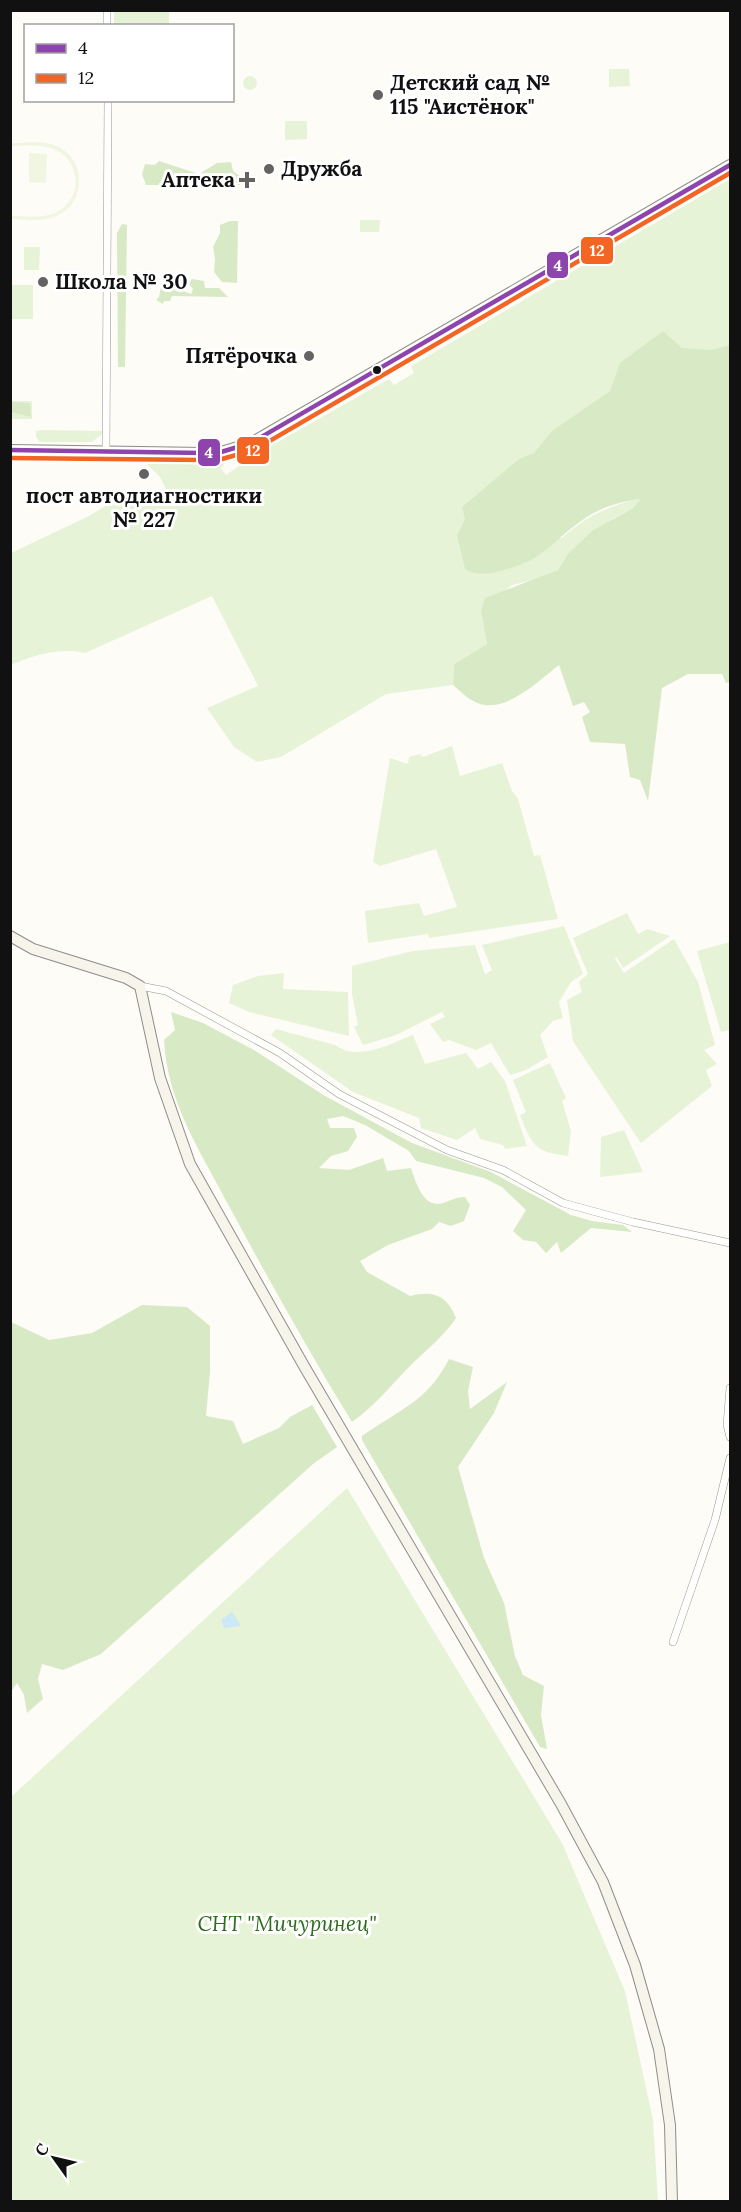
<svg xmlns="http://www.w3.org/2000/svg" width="741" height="2212" font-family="Lora,serif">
  <rect width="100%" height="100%" fill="#fdfcf7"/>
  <g fill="#e7f3d7">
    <rect x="114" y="11" width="55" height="14"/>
    <path d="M609,69H629L630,86L609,87Z"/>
    <circle cx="250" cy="83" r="7"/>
    <path d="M285,121H307V139L285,140Z"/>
    <path d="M730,179V380L509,468C489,486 469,510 457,535L562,538C586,516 610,505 642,498L633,508L614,518L568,554L558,570L541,578L512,585L481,611L487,644L454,664L453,685L386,694L281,757L257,762L234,747L207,708L258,686L212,596L85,653C60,647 33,655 11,665V553L89,516L132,490L155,496L166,489L160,477L144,461L223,462L224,465L221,468L226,475L253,456L389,379L394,385L414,373L411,366Z"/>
    <path d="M360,220H380L379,232H360Z"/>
    <path d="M24,247H40L39,270H24Z"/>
    <path d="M10,285H33V319H11Z"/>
    <rect x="11" y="401" width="21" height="18"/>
    <path d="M44,430L102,431V434L92,442H40L36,437V431Z"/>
    <path d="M452,746L460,776L502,763L512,791L518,799L534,856L540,855L558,919L429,938L428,934L368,943L365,911L419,903L424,916L457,907L436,849L380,866L373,862L390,758L408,764L409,757L420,754L423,757Z"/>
    <path d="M627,913L638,934L647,929L670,936L623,968L617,957L615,959L624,973L674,939L698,982L715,1045L704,1050L717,1064L706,1070L712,1086L641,1143L573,1041L567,1000L582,992L579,982L588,974L573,938Z"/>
    <path d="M564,926L583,974L571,982L559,1002L563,1018L553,1021L540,1035L548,1057L526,1070L510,1075L491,1043L476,1050L449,1040L443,1042L430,1024L445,1017L442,1012L396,1035L363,1045L354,1027L358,1025L352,994V966L413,951L475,945L485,974L492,970L482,945Z"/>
    <path d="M730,942V1030L721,1032L697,951Z"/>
    <path d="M284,973L283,989L348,992L349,1036L249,1012L229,1003L233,985L258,976Z"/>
    <path d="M276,1029L335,1045C359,1062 389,1044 413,1035L425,1064L466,1053L478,1069L491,1062L505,1081L527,1146L505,1149L503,1145L480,1139L475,1128L457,1140L421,1128L419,1118L353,1092L271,1035Z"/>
    <path d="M550,1063L566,1098L562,1101L571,1131L568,1156C534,1152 532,1145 520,1115L526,1112L513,1080Z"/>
    <path d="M624,1130L643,1172L600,1177L601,1137Z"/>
    <path d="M347,1488L562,1843L625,1991L653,2120L658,2201L11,2202V1797Z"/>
  </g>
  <g fill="#d8eac5">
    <path d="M159,161L199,174L217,163L231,162L233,171L241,177L240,185H146L142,174L145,164L155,165Z"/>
    <path d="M230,221H238L237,283L222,282L214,272L215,259L213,247L220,233V225Z"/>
    <path d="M122,224L127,225L125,367H118L117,233Z"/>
    <path d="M192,279L204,281L205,288H219L228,297L172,296L170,301H164L163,304L156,300L159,297L161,286L167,285L191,294L193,289L189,284Z"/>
    <path d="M663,331L682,348L711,350L730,345V682L726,683L722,674H688L662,688L648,801L640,780L630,777L625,744L590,742L582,717L590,712L584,702L573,706L559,665C541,679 510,709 485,705C473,704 462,693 453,685L454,664L487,644L481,611L485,598L558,570L568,554L592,531L633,508L641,499C621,501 598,508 581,521C549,544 543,561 500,571C487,574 477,576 465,569L457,535L465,519L462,507L519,459L534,453L552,431L610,391L620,363Z"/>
    <path d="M11,402L30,403L31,417L11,412Z"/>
    <path d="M171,1012L203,1023L254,1050L325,1096L412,1143L491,1172L571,1215L592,1221L623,1225L632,1232L591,1228L561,1253L557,1242L546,1253L536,1242L523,1240L513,1231L526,1210L502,1187L484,1178L416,1161L409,1151L365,1125L343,1116L327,1119L330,1128H354L357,1137L348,1151L331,1156L319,1168L349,1170L383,1158L387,1171L411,1168C416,1182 423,1209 443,1203C452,1200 456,1197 465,1197L470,1205L464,1221L451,1226L439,1222L432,1229L388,1245L360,1261L367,1272L410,1296C433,1290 447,1295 456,1318C442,1339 424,1351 407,1369C389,1388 374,1406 352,1422C309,1352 269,1280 230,1208C202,1154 167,1103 164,1040L175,1030Z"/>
    <path d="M142,1305L187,1307L210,1326V1372L206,1416L233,1421L243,1444L279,1428L290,1417L312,1405L337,1447L313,1464L101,1654L63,1670L42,1664L38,1679L43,1699L27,1713L24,1695L17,1683L10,1693L11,1322L49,1340L92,1333Z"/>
    <path d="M449,1359L473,1367L468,1391L470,1409L507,1382L494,1413L458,1467L484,1558L504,1603L515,1656L523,1675L544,1686L541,1715L547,1749L540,1747L362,1440V1436C400,1409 427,1402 449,1359Z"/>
  </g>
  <g fill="#f0f6e1">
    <path d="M11,143C25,143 43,140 57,146C87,160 86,203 57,216C42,222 26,220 11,219V216C25,216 44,219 57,212C84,198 81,159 53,149C40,144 24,146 11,146Z"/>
    <path d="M29,153L47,154L46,183L29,182Z"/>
  </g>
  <path fill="#cde8f7" d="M232,1612L241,1626L224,1628L221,1620Z"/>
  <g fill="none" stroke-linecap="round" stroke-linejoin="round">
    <defs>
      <g id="street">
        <path d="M107,10V26"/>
        <path d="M106,451L108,100"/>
        <path d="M140,986L166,991L280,1053L339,1094L447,1150L503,1170L563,1203L633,1222L730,1243"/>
        <path d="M730,1388L727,1425L730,1437"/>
        <path d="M673,1642L715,1520L730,1458"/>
      </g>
      <g id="secondary">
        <path d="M10,450L204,453L221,452L251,443L730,165"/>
        <path d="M10,936L33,949L126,978L140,986L160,1078L190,1164L304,1366L561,1804L603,1882L635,1965L659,2049L670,2125L672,2202"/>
      </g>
    </defs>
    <use href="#street" stroke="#979795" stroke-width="8"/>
    <use href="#secondary" stroke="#8e8d8b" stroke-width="12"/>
    <use href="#street" stroke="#fffffe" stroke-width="7"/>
    <use href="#secondary" stroke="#f6f4eb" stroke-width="10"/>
    <defs>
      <path id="bus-1" d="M10,450L204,453L221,452L251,443L730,165"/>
      <path id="bus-2" d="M10,458L204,460L222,459L254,450L730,173"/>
    </defs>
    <use href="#bus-1" stroke="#fff" stroke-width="9"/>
    <use href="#bus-2" stroke="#fff" stroke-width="9"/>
    <use href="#bus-1" stroke="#8e44ad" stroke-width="4.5"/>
    <use href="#bus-2" stroke="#f26522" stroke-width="4.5"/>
  </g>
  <g fill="#646362" stroke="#fff" stroke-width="2">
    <circle cx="378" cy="95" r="6"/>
    <circle cx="269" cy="169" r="6"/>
    <path d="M244 171h6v6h6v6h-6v6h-6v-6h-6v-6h6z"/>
    <circle cx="43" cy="282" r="6"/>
    <circle cx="309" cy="356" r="6"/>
    <circle cx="144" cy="474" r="6"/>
  </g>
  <circle fill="#111" stroke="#fff" stroke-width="2" cx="377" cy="370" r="5"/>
  <g text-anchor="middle" stroke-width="6" stroke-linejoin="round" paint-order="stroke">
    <g font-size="21" font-weight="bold" fill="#111" stroke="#fff" text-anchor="start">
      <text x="390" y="90">Детский сад №<tspan x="390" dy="24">115 "Аистёнок"</tspan></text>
      <text x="281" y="176">Дружба</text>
      <text x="235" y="187" text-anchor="end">Аптека</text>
      <text x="55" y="289">Школа № 30</text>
      <text x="297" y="363" text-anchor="end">Пятёрочка</text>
      <text x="144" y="503" text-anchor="middle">пост автодиагностики<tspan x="144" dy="24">№ 227</tspan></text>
    </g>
    <g font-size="21" font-style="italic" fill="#2f6b1f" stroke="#fff">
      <text x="287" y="1931">СНТ "Мичуринец"</text>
    </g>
  </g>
  <g stroke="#fff" stroke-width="2">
    <rect x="580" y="236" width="34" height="29" rx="6" fill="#f26522"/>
    <rect x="546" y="251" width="23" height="28" rx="6" fill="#8e44ad"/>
    <rect x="236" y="436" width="34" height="29" rx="6" fill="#f26522"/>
    <rect x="197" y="438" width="24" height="29" rx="6" fill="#8e44ad"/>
  </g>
  <g font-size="16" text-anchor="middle" font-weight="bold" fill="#fff">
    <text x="597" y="256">12</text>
    <text x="558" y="271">4</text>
    <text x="253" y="456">12</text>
    <text x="209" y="458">4</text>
  </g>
  <rect width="741" height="2212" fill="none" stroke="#111111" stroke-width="24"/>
  <rect x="24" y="24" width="210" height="78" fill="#ffffff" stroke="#a0a0a0" stroke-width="1.5"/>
  <rect x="36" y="44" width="30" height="9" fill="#8e44ad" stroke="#a0a0a0" stroke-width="1.5"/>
  <text x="78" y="54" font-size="18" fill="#111111">4</text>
  <rect x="36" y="74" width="30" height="9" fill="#f26522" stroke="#a0a0a0" stroke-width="1.5"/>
  <text x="78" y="84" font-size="18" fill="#111111">12</text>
  <g transform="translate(54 2158) rotate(304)" stroke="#ffffff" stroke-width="4.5" paint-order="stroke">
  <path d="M0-4.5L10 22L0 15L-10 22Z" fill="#111111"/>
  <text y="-9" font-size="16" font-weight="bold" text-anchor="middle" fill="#111111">С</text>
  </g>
</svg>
